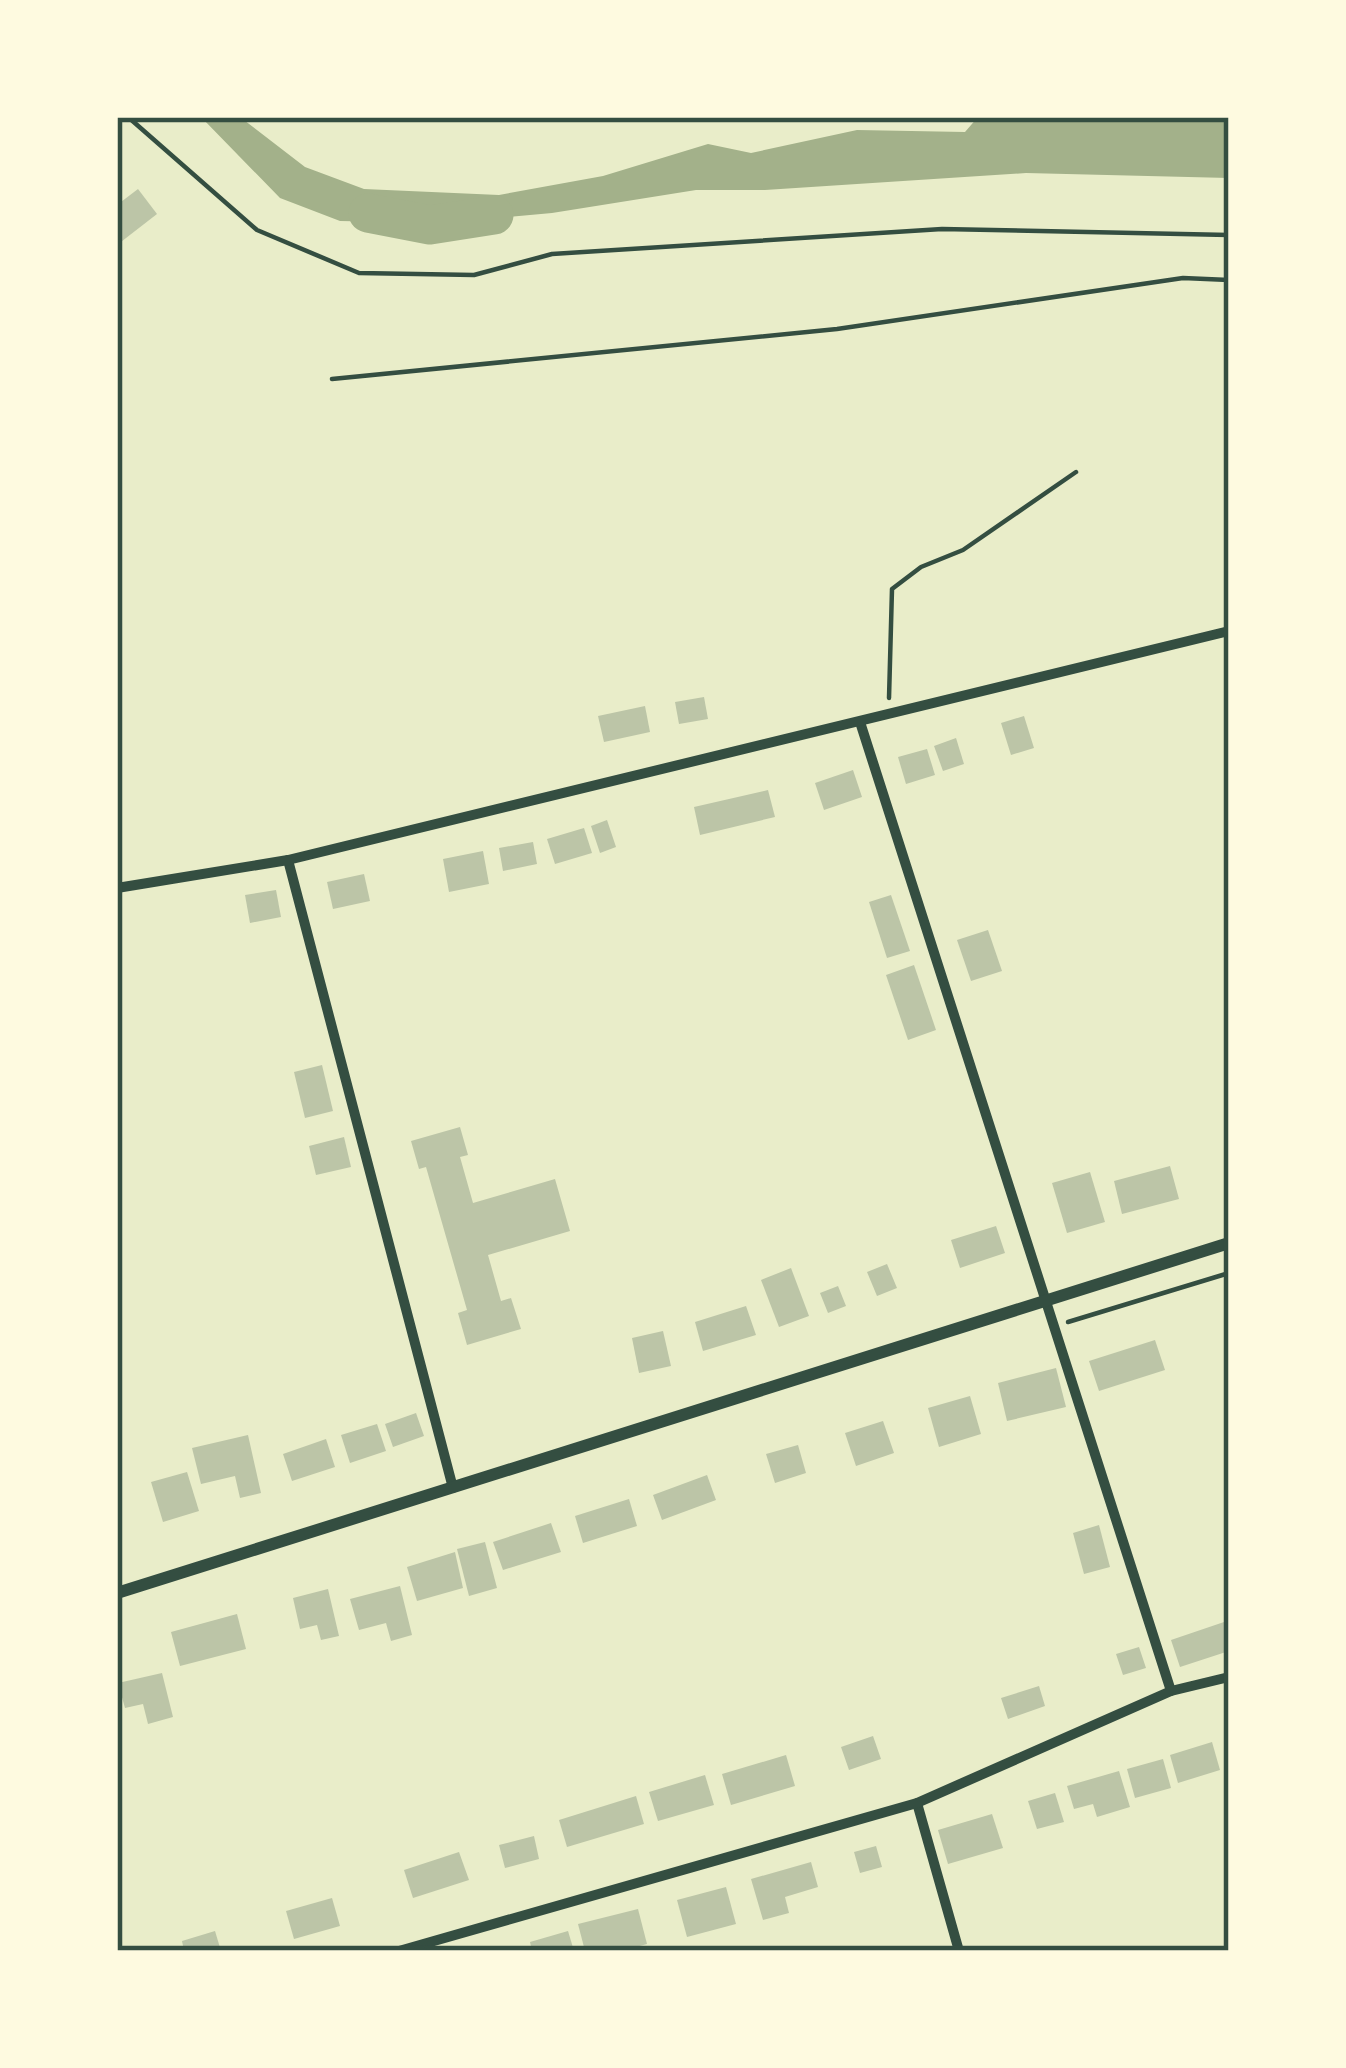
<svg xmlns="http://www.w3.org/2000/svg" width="1346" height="2068" font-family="Roboto,sans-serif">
  <rect width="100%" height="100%" fill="#e9edc9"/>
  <path fill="#a3b18a" d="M201,117H240L305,167L364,189L499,195L603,176L708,144L751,153L857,130L965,132L978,117L1229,119V178L1026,173L765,190H696L552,213L441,223L340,221L280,198Z"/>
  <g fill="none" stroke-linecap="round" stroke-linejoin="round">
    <path stroke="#a3b18a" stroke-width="39" d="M368,213L430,225L494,215"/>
  </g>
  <g fill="#bcc5a7">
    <path d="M138,189L157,214L117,245V205Z"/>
    <path d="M704,697L708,719L679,724L675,702Z"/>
    <path d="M645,706L650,732L604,742L598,716Z"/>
    <path d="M1024,716L1034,748L1011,755L1001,723Z"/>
    <path d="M956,738L964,764L943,771L934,746Z"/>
    <path d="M927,749L935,775L906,784L898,757Z"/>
    <path d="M853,770L862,797L824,810L815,783Z"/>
    <path d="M768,790L775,817L700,835L694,807Z"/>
    <path d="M607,820L616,847L600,853L591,826Z"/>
    <path d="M584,828L592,853L555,864L547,839Z"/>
    <path d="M533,842L537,864L503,871L499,848Z"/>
    <path d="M483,851L489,884L449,892L443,859Z"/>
    <path d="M364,874L370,901L333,909L327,882Z"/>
    <path d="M276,890L281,917L250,923L245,895Z"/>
    <path d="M891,895L910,951L887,958L869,902Z"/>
    <path d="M988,930L1002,971L971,981L957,940Z"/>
    <path d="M914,965L936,1030L908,1040L886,975Z"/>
    <path d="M322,1065L333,1111L305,1118L294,1072Z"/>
    <path d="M460,1127L468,1155L460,1157L473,1203L555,1179L570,1231L488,1255L501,1301L511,1298L521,1329L467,1345L458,1313L467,1310L426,1167L419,1169L411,1141Z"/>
    <path d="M344,1137L351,1167L316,1175L309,1146Z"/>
    <path d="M1170,1166L1179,1199L1122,1214L1114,1181Z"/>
    <path d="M1090,1172L1105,1222L1067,1233L1052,1183Z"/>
    <path d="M996,1226L1005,1253L960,1268L951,1240Z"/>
    <path d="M887,1264L897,1288L877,1296L867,1272Z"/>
    <path d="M791,1268L809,1316L779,1327L761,1280Z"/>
    <path d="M838,1286L846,1306L828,1313L820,1293Z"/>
    <path d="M746,1306L756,1335L703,1351L695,1322Z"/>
    <path d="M663,1331L671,1366L639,1373L632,1338Z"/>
    <path d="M1155,1340L1165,1370L1099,1391L1089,1361Z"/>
    <path d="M1056,1368L1066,1407L1007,1421L998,1383Z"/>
    <path d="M970,1396L981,1434L939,1447L928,1408Z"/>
    <path d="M416,1413L424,1436L393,1447L385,1424Z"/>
    <path d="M883,1421L894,1453L856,1466L845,1433Z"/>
    <path d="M377,1424L386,1451L350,1463L341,1435Z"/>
    <path d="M248,1435L261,1493L240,1498L235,1476L201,1484L192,1448Z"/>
    <path d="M326,1439L335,1467L292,1481L283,1454Z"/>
    <path d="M798,1445L806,1473L775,1483L766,1454Z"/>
    <path d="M187,1472L199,1511L163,1522L151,1482Z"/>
    <path d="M707,1475L716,1500L662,1520L653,1495Z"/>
    <path d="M629,1499L637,1526L583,1543L575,1516Z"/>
    <path d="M551,1523L561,1552L503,1570L493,1542Z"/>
    <path d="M1099,1525L1110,1567L1084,1574L1073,1533Z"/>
    <path d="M485,1542L497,1588L469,1596L457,1549Z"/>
    <path d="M455,1552L463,1588L417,1601L407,1567Z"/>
    <path d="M400,1586L412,1635L391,1641L386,1623L359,1630L350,1599Z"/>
    <path d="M328,1589L339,1636L321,1640L317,1625L300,1629L293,1598Z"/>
    <path d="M237,1614L246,1649L180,1666L171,1632Z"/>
    <path d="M1224,1622L1229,1651L1180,1667L1171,1640Z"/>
    <path d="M1139,1647L1146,1668L1123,1675L1116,1654Z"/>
    <path d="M162,1673L173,1717L148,1724L143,1704L125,1708L118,1683Z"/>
    <path d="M1039,1686L1045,1706L1008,1719L1001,1698Z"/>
    <path d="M873,1736L881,1759L849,1770L841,1747Z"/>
    <path d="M1212,1742L1220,1770L1178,1783L1170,1755Z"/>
    <path d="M786,1755L795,1786L731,1805L722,1774Z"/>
    <path d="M1163,1759L1171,1788L1135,1798L1127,1769Z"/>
    <path d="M1119,1771L1130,1807L1097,1817L1093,1804L1074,1809L1067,1786Z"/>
    <path d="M705,1775L714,1805L658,1821L649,1792Z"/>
    <path d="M1055,1793L1064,1822L1037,1829L1028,1801Z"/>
    <path d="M636,1796L644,1824L567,1847L559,1820Z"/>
    <path d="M992,1814L1003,1848L948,1864L938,1830Z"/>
    <path d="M534,1836L539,1859L505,1868L499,1845Z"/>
    <path d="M876,1846L882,1867L860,1873L854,1852Z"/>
    <path d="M459,1852L469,1880L413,1898L404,1870Z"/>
    <path d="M811,1862L818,1887L785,1897L789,1913L763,1920L751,1879Z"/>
    <path d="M726,1887L736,1924L687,1937L677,1900Z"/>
    <path d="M332,1898L340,1926L294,1939L286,1911Z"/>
    <path d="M638,1909L647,1944L621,1951H585L578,1924Z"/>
    <path d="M215,1931L221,1951H184L182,1941Z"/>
    <path d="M568,1931L574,1951H532L530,1942Z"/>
  </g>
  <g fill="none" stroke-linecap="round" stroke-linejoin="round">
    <g stroke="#344e41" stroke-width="4.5">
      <path d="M332,379L837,329L1183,278L1229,280"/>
      <path d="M889,698L892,589L921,567L963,550L1076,472"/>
      <path d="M1068,1322L1229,1273"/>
    </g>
    <path stroke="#344e41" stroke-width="4.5" d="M128,117L257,230L359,273L474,275L552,254L942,229L1229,235"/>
    <g stroke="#344e41" stroke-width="10">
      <path d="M860,722L1171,1691"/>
      <path d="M288,860L453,1488"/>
      <path d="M117,888L288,860L1229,631"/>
      <path d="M917,1803L959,1951"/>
      <path d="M399,1951L917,1803L1171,1691L1229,1677"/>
    </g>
    <path stroke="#344e41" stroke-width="12" d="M117,1593L1229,1243"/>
  </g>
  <rect width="1346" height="2068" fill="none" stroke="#fefae0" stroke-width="240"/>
  <rect x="120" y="120" width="1106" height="1828" fill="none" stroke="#344e41" stroke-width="4.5"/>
</svg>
